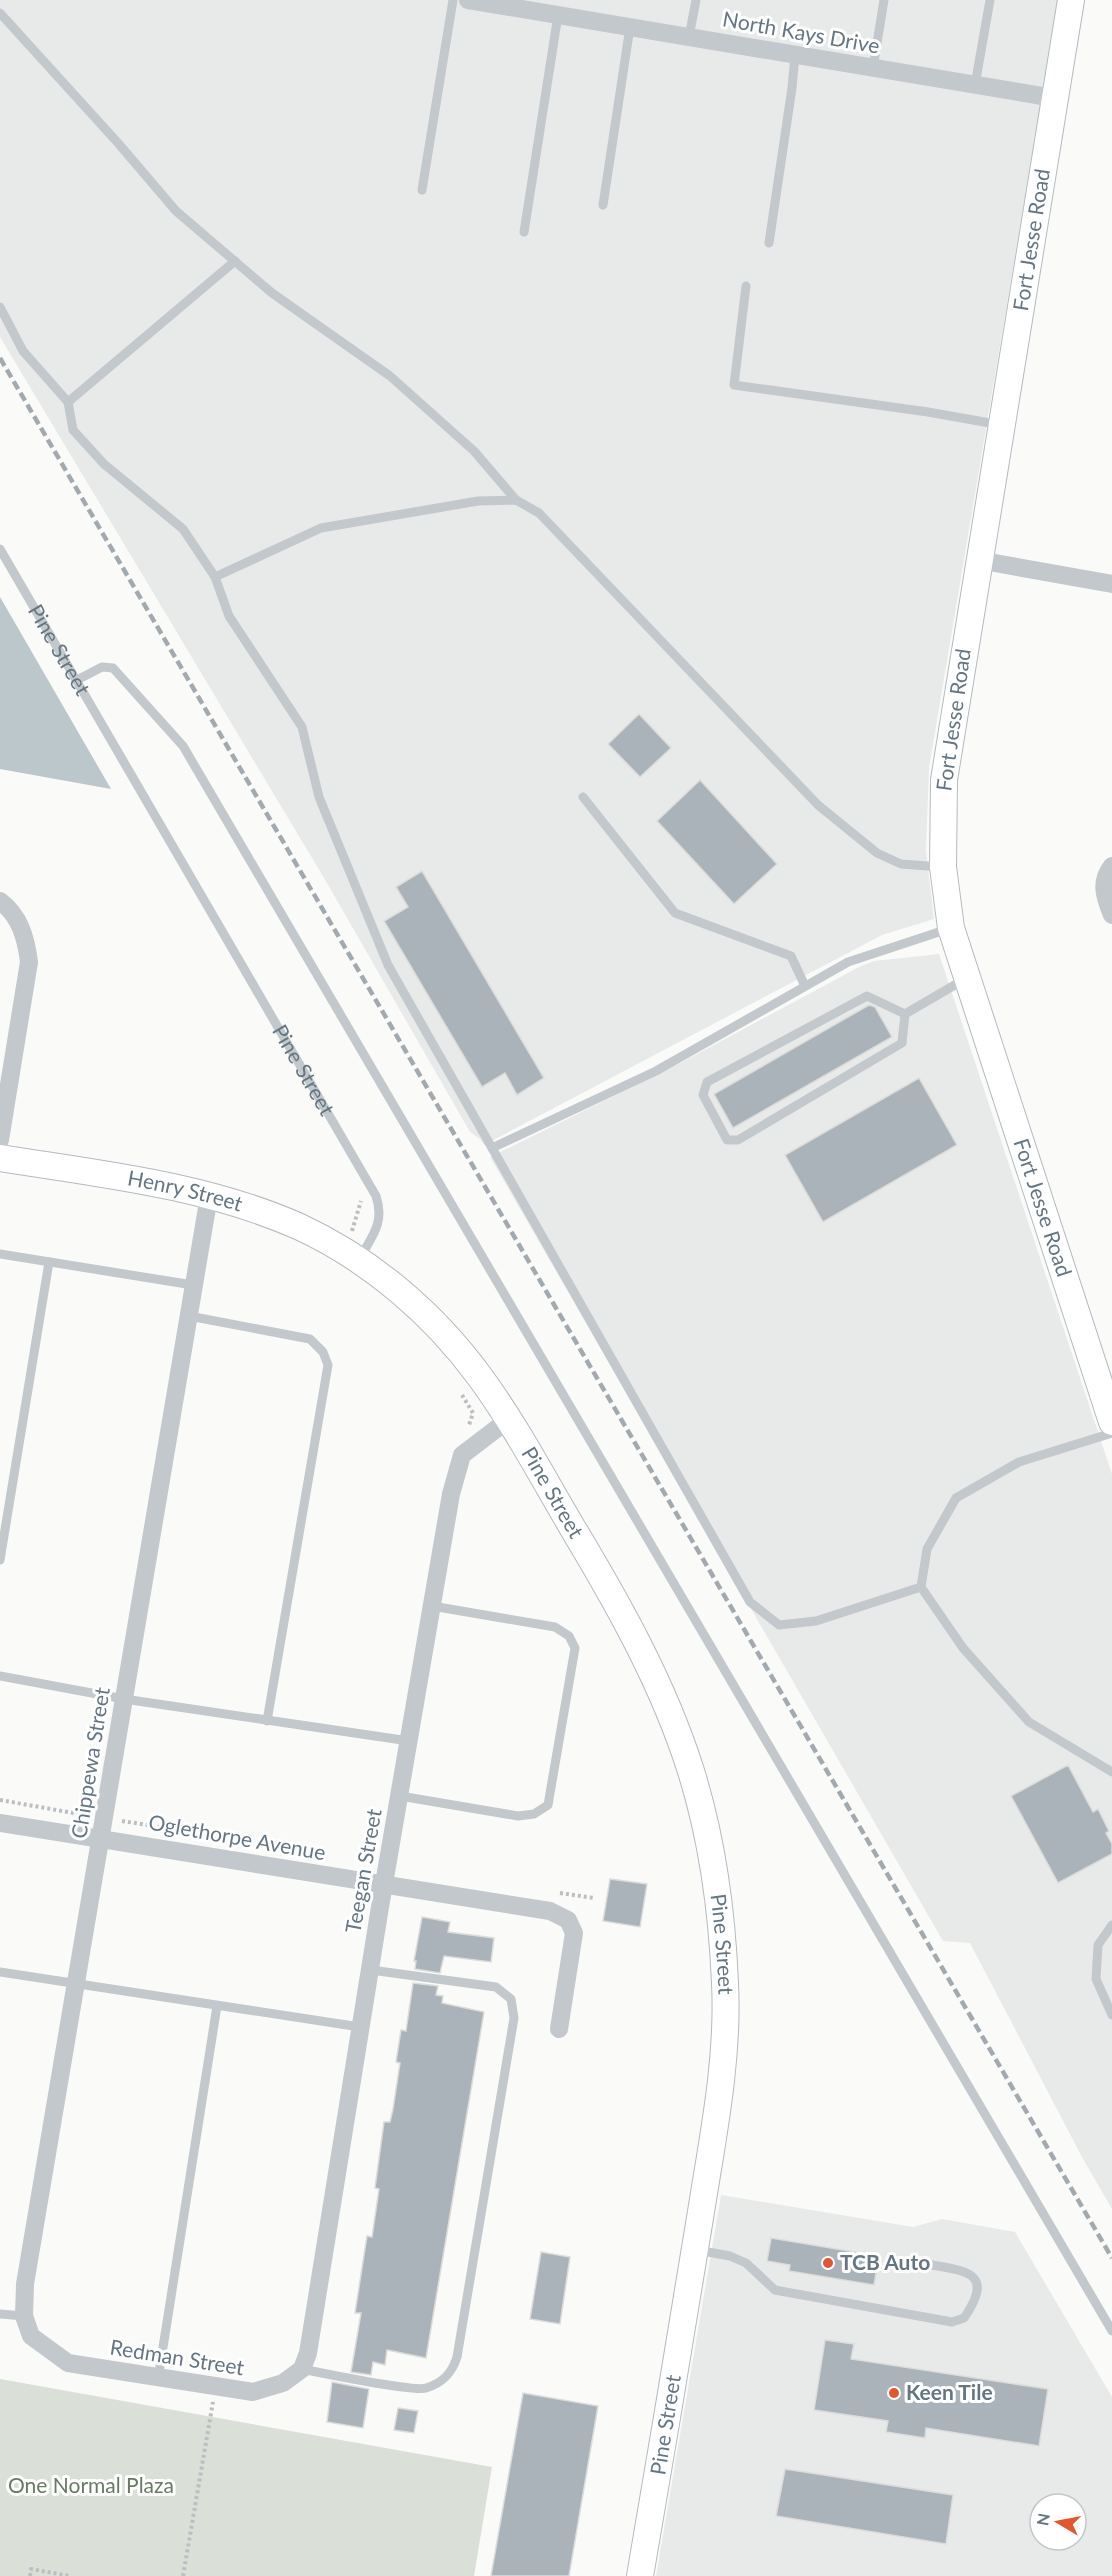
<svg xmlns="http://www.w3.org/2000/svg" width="1112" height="2576" font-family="Lato,sans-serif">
  <rect width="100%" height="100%" fill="#fafaf8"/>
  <g fill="#e8e9e9" fill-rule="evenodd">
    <path d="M0,0H1058L929,768L926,851L934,919L882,935L484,1145L480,1139L470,1132L327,883L0,337Z"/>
    <path d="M939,954L1112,1474V2209L1083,2159L970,1943L943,1941L490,1157L671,1068L859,967L874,961Z"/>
    <path d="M721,2195L913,2227L942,2219L1015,2232L1112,2397V2576H656ZM1040,2504H1076V2540H1040Z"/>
  </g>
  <path fill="#dadfd7" d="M0,2379L492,2467L474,2576H0Z"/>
  <path fill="#bbc7cb" d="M0,597L111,789L0,769Z"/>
  <g fill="#aab3b9" stroke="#dcdcda" stroke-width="1.5">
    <path d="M639,714L671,748L640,777L608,744Z"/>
    <path d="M700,780L777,864L734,904L657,821Z"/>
    <path d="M422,871L544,1078L517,1095L505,1073L482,1087L384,921L408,907L396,887Z"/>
    <path d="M869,1005L875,1007L892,1037L733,1128L714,1094Z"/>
    <path d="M919,1078L957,1145L823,1222L785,1155Z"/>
    <path d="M1068,1765L1093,1812L1098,1809L1109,1831L1106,1833L1112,1844V1854L1058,1883L1011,1796Z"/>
    <path d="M610,1879L647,1884L640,1927L603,1921Z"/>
    <path d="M422,1917L450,1922L448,1932L494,1938L491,1962L444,1956L440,1973L415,1969L416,1961H414Z"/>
    <path d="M413,1983L438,1986L436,1995L443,1996L442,2003L484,2012L426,2358L387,2350L385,2365L373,2362L371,2375L351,2372L361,2313H355L367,2236L372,2237L379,2189L375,2188L384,2122H390L393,2109L400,2063L396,2062L401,2030L406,2031Z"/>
    <path d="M771,2238L879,2256L874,2285L789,2271L790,2265L767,2261Z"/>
    <path d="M541,2252L570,2257L560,2324L530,2319Z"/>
    <path d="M825,2340L854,2344L851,2359L1048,2389L1039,2446L926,2428L925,2438L886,2432L888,2421L814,2410Z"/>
    <path d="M332,2382L369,2389L363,2428L327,2422Z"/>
    <path d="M523,2393L598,2406L569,2576H491Z"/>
    <path d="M398,2408L418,2411L414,2433L394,2430Z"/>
    <path d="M785,2469L953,2495L946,2544L776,2516Z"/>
  </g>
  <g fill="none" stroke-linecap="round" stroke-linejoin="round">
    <defs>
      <g id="secondary">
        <path id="s2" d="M1071,0L944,780L943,867L951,928L1112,1422"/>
        <path id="s3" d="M0,1158C101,1174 206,1185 300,1227C371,1260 434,1314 480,1377C516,1426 544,1480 575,1532C620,1607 663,1684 690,1768C712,1837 722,1911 725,1983C729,2061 712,2141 700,2218C680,2337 661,2457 640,2576"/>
      </g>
    </defs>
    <use href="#secondary" stroke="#b3babf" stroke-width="28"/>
    <g stroke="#bbbfc2" stroke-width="4" stroke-dasharray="3 3" stroke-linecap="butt">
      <path d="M352,1231L361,1201"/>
      <path d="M462,1395L473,1413L469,1425"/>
      <path d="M0,1800L85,1815"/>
      <path d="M122,1821L180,1830"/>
      <path d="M560,1893L594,1898"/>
      <path d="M30,2576L31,2569L70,2576"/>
      <path d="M183,2576L213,2402"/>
    </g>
    <g stroke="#c3c8cc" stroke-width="9">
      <path d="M0,13L118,143L176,211L272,293L390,376L474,451L516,500"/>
      <path d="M689,37L696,0"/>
      <path d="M873,68L884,0"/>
      <path d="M975,85L990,0"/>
      <path d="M422,190L453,0"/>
      <path d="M603,205L630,27"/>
      <path d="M524,232L558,15"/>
      <path d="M769,243L792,88L795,55"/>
      <path d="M746,286L734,385L928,412L1001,425"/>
      <path d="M0,307L23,351L68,402L73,430L104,464L183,529L215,577"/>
      <path d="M68,402L235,261"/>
      <path id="s1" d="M0,549L376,1196C385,1223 372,1236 360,1258"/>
      <path d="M77,680L102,667L113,668L183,746L1112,2331"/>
      <path d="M583,797L675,913L791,956L805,986"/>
      <path d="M905,1014L867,996L707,1082L703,1095L727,1140H738L902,1043L905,1014L965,979"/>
      <path d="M492,1148L656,1071L848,962L948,929"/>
      <path d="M0,1254L193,1285"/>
      <path d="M189,1316L310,1339L323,1352L328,1365L267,1721"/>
      <path d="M1112,1433L1019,1462L956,1498L927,1549L921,1587L963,1648L1029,1722L1112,1772"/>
      <path d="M0,1560L49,1262"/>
      <path d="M921,1587L816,1621L779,1625L750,1602L388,965L319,797L302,727L229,616L215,577L321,528L478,501L516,500L539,513L818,805L877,853L901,864L941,867"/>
      <path d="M0,1676L124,1699L409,1741"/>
      <path d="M400,1796L518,1816L534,1814L548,1805L575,1648L569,1636L555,1627L432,1606"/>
      <path d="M1112,1925L1098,1945L1096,1979L1112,2015"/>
      <path d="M0,1972L360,2027"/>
      <path d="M697,2250L730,2256L746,2263L775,2290L952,2322L964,2318C996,2271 965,2271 926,2264"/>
      <path d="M0,2314L24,2316"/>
      <path d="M302,2369C321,2373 414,2392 426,2388C443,2383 452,2373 457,2357L514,2018L511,1999L496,1987L371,1970"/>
      <path d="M158,2379L217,2006"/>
    </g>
    <g stroke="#c3c8cc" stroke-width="18">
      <path d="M468,0L1054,98"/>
      <path d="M978,560L1112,584"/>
      <path d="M1112,866C1099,882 1105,898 1112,915"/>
      <path d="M0,901C20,916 26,938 29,962L0,1140"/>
      <path d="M209,1196L25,2284L24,2316L31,2336L68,2363L253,2392L283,2383L302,2369L308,2353L380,1907L451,1494L462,1455L508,1420"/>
      <path d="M0,1823L550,1911L568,1920L574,1933L559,2029"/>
    </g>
    <use href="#secondary" stroke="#fff" stroke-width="26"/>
    <path stroke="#a2aab0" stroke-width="4.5" stroke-dasharray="9 4.5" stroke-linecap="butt" d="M0,358L1112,2258"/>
  </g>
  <g fill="#e4572e" stroke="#fff" stroke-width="2">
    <circle cx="828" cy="2263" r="6"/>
    <circle cx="894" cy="2393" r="6"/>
  </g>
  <g text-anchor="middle" stroke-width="6" stroke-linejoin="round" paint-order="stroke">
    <g font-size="21" fill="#657683" stroke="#fff">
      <text transform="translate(801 33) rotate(10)" y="7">North Kays Drive</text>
      <text transform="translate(1032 240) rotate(-81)" y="7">Fort Jesse Road</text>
      <text dy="7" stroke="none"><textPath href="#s1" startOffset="117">Pine Street</textPath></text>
      <text transform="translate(954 720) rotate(-82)" y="7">Fort Jesse Road</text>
      <text dy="7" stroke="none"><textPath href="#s1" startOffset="603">Pine Street</textPath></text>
      <text dy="7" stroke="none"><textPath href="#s3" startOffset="188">Henry Street</textPath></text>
      <text dy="7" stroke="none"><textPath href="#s2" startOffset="1233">Fort Jesse Road</textPath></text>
      <text dy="7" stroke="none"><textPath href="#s3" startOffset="682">Pine Street</textPath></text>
      <text transform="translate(91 1763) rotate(-81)" y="7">Chippewa Street</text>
      <text transform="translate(237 1838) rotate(10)" y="7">Oglethorpe Avenue</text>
      <text transform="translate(364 1871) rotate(-80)" y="7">Teegan Street</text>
      <text dy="7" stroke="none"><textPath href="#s3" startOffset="1170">Pine Street</textPath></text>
      <text transform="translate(177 2358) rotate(9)" y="7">Redman Street</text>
      <text transform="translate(666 2425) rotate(-81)" y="7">Pine Street</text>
    </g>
    <g font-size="21" font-weight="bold" fill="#657683" stroke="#fff" text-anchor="start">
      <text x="840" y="2270">TCB Auto</text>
      <text x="906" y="2400">Keen Tile</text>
    </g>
    <g font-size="21" fill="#687a64" stroke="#fff">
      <text x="91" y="2493">One Normal Plaza</text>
    </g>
  </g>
  <g transform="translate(1058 2522) rotate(280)"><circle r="28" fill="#ffffff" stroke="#c1c8cd" stroke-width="1.5"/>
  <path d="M0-4.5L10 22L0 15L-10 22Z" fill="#e4572e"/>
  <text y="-9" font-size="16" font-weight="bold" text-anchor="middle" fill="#657683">N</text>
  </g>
</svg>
